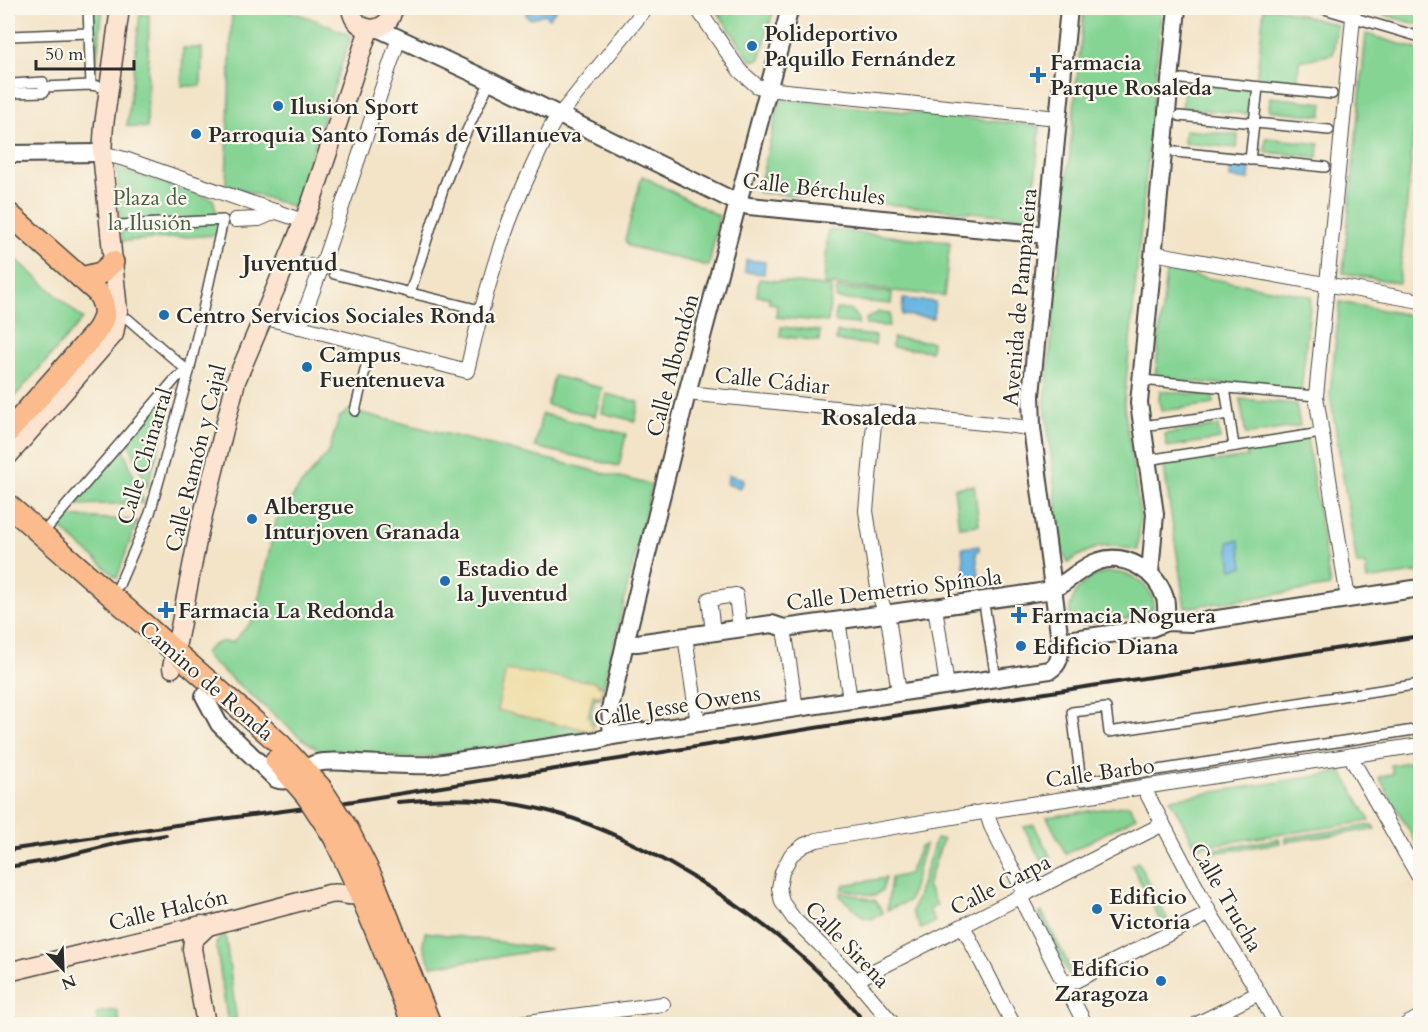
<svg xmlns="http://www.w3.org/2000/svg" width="1428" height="1032" font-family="Cardo,serif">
  <rect width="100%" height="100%" fill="#fbf7ec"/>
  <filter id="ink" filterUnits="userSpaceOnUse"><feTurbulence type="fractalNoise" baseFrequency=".0167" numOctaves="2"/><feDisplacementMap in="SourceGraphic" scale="12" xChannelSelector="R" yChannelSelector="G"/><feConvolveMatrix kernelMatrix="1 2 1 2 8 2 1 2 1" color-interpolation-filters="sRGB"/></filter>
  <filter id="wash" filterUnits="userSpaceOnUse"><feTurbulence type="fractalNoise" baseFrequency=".008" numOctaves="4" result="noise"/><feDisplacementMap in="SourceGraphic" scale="24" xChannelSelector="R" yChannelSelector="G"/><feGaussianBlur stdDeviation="1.35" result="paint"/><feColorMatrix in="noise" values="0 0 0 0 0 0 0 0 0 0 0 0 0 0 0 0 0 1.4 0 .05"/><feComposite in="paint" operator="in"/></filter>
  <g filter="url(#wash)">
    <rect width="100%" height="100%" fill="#f3e4c8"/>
    <g fill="#85d494" stroke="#588060" stroke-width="1.5">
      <path d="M92,8H103L95,71Z"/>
      <path d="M232,8C243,7 255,7 266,8C296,10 324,23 351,36L294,207L226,185Z"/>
      <path d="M715,8H774L760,59L751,61Z"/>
      <path d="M1084,8H1162L1124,404L1140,516L1138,550C1128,549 1118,546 1109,546C1093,546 1081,555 1068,562L1062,550L1045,403Z"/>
      <path d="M1264,8H1278L1337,25L1333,54L1299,61L1297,88L1256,83Z"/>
      <path d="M1383,8H1420V25L1384,15L1385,8Z"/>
      <path d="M140,14L149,15L147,128L127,126Z"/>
      <path d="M1366,34L1420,50V70L1399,283L1343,273Z"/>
      <path d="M183,48H202L201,86H182Z"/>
      <path d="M1185,83L1250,89L1248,114L1182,108Z"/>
      <path d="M1270,97L1323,103L1321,116L1269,110Z"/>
      <path d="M780,99L1040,126L1032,218L758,192Z"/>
      <path d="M1185,130L1238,135L1237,148L1184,143Z"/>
      <path d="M1266,138L1319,144L1318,157L1265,152Z"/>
      <path d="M117,168L213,199L219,224L217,235L122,241Z"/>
      <path d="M642,176L719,216L709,266L629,246L625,240Z"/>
      <path d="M828,230L950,242L944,296L824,284Z"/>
      <path d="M8,252L83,319L8,404Z"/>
      <path d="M1166,271L1311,296L1301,392L1155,378Z"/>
      <path d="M759,279L832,287L828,322L776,317L777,304L769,303V297L757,296Z"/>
      <path d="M837,288L892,293L891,304L836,299Z"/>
      <path d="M1340,302L1420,317V572L1367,580L1365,564L1357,565L1330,394Z"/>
      <path d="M836,309L850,310L858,318V324L835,322Z"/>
      <path d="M879,312L890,313L889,326L866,325V319Z"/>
      <path d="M781,327L820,331L819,341L780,336Z"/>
      <path d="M837,332L876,336L875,345L836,341Z"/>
      <path d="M893,338L932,342L931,351L892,347Z"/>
      <path d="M554,376L602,388L595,416L547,405Z"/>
      <path d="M176,387L147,488L128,440Z"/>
      <path d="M1160,391L1213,396L1214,404L1161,411L1159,400Z"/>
      <path d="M606,394L639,402L635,421L602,413Z"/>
      <path d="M1240,399L1296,404L1300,426L1246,435Z"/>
      <path d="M349,410L652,485L601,697L600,699L595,698L591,715L596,716L592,732L418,758H404L372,754V756L321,751L301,738L212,662L204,653C213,645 219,639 232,643L254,619L276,521L300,486L315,469L329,451L339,418Z"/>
      <path d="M542,414L626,434L619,466L535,447Z"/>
      <path d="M1218,426L1220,439L1167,447L1165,434Z"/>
      <path d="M1307,438L1330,586L1185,608L1163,460L1210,453L1212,462L1247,457L1246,447Z"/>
      <path d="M123,448L144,503L74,505Z"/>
      <path d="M974,485L979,525L959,527L954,488Z"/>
      <path d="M65,516L137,521L117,578L56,524Z"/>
      <path d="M1107,572C1115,572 1123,573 1131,576C1145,583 1165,604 1145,616L1081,625C1060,618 1073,593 1085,582C1091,577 1099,574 1107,572Z"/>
      <path d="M1420,760V850L1379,777L1393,774L1391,765Z"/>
      <path d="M1342,772L1370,821L1196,847L1170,799Z"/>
      <path d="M1129,805L1136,817L1066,854L1047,817Z"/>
      <path d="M1034,825L1050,856L1041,861L1024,827Z"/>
      <path d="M1372,825L1375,829L1286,842V838Z"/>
      <path d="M936,839H943L927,886L937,905L929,910L935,922L921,929L912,912Z"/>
      <path d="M1279,839L1280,843L1214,853L1213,849Z"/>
      <path d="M925,845L909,901L887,910L891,878L909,874L920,847Z"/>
      <path d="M1138,862L1170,924L1164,928L1132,865Z"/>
      <path d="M886,878L882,890L875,896L842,889L844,885Z"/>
      <path d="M841,892L876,901L883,913L871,919L863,917L840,896Z"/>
      <path d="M1042,912L1074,975L1070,977L1039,914Z"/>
      <path d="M225,932L237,1024H228L216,943Z"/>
      <path d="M425,932L551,949L431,966L423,945Z"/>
      <path d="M117,1010L120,1024H98L96,1013Z"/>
    </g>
    <g fill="#eeda9e" stroke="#8c8264" stroke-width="1.5">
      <path d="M361,8H384C380,23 364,23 361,8Z"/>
      <path d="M506,670L596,682L597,685L603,686L601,697L593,695L588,716L591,718L590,723L594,724L592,732L564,724L563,726L497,710Z"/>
    </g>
    <g fill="#6ab7e3" stroke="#4a7187" stroke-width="1.5">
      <path d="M534,8H557L549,18L544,14L530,19L526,16L527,11Z"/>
      <path d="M1231,165L1250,166L1249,180L1230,178Z"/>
      <path d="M746,260L765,262L764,274L745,272Z"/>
      <path d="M903,299L935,302L933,318L902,315Z"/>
      <path d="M729,475L744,479L741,488L726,484Z"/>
      <path d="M1239,540L1243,567L1232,569L1228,542Z"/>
      <path d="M979,546V551L976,552L979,577L965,578L962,548Z"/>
    </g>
  </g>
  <g filter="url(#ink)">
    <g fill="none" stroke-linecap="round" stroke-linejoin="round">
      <defs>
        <g id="pedestrian">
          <path d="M88,8L91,85"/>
          <path d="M1321,8L1420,37"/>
          <path d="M10,36L89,33"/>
          <path d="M1182,79L1332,94"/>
          <path d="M12,84L43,82L44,92L12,93"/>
          <path d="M43,87L91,85L109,88"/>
          <path d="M1179,116L1329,130"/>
          <path d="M1175,152L1325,167"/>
          <path d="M1250,160L1258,87"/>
          <path d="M334,274L476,309"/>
          <path d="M410,293L443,189L458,150L490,81"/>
          <path d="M1141,380L1316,396"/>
          <path d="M1225,388L1234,446"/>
          <path d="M355,411L371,346"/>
          <path d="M1142,426L1229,414"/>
          <path d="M1147,460L1321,433"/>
          <path d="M48,527L177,377L189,372L128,319"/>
          <path d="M119,585L150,513L189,372L223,220L119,225"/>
          <path d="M985,610L995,673"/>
          <path d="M1420,684L1109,732L1106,708L1072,712L1081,782L1420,729"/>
        </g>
        <g id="minor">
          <path d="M697,8L740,71L757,86L776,90L1058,118"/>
          <path d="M102,153L128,160L303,221"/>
          <path d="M235,220L259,219L277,211"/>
          <path d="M1153,253L1420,301"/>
          <path d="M287,260L321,269"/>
          <path d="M263,317L467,371C476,331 486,291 499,251C512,209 531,169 550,129L554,122L646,8"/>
          <path d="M299,327L321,269L399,38"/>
          <path d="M687,393L1032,428"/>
          <path d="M875,412L866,511L879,594L889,624L899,693"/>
          <path d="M1348,599L1316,396L1354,8"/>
          <path d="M935,607L947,686"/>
          <path d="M838,620L850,700"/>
          <path d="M784,628L796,709"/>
          <path d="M713,632L709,599L736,595L740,628"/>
          <path d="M685,636L698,724"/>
          <path d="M1353,755L1354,763L1420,879"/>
          <path d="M1146,787L1147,794L1154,807L1210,913L1259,993L1276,1024"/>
          <path d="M986,811L991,826L1025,894"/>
          <path d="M1020,897L1085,1024"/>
          <path d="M963,926L1013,1024"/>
          <path d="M856,980L1163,824"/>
          <path d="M1064,983L1075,981L1210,913"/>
          <path d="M513,1024L663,1004"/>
          <path d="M893,1024L856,980L794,919L782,902L779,888L782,872L791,855L804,845L817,840L828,838L1018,806L1420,745"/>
          <path d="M1197,1024L1259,993"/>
          <path d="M1407,1024L1420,1017"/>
        </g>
        <g id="tertiary">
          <path d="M377,28L490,81L738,203L749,206L1047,235"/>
          <path d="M8,154L102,153"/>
          <path d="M1150,573L1155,514L1139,403L1177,8"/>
          <path d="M1060,641L1152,628L1166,622L1191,623L1420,588"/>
          <path d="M625,643H637L772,624L784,628L1027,594C1036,592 1047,592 1055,588C1071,580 1082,566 1099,561C1126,552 1157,572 1165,598C1167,605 1166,614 1166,622"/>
          <path d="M204,696L219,724L276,779C293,786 302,766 317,763C331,760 346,762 360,763C383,764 406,766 430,765L598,740L612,736L1050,670C1062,662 1059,655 1060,641L1032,428L1031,395L1069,8"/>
          <path d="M612,736L610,709L625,643L687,393L790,8"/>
        </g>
        <g id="secondary">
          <path d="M351,8C354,36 390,35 393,8"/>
          <path d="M8,456L114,334L118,311L102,153L104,125L120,8"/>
          <path d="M172,668L199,531L236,381L294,245L312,200L369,29"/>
          <path d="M8,972L202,925L208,926L329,894C350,891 350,903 370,886"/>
          <path d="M206,1024L192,949L193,940L208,926"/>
        </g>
        <g id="primary">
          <path d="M8,213L98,293C107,308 106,318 96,332L8,432"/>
          <path d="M81,278L101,273L113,262"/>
          <path d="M8,505L280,744L320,787"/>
          <path d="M276,760L307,796"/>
          <path d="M348,830L374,882L430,1024"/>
          <path d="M334,837C364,898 388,961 413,1024"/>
        </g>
      </defs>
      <use href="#pedestrian" stroke="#494743" stroke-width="12"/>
      <use href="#minor" stroke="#494743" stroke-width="16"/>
      <use href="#tertiary" stroke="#494743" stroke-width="20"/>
      <use href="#secondary" stroke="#494743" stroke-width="21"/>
      <use href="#primary" stroke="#494743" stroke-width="24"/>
      <use href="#pedestrian" stroke="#fff" stroke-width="9"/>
      <use href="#minor" stroke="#fff" stroke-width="14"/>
      <use href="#tertiary" stroke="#fff" stroke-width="16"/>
      <use href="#secondary" stroke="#fde4d1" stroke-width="18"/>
      <use href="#primary" stroke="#fbbb8c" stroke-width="21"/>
      <g stroke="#2b2b2b" stroke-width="4">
        <path d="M398,802C448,797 498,798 548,811C591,822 630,841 669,863C743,905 813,958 866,1024"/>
        <path d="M8,850L176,825L328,805L821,727L1420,636"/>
        <path d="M8,867L45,861L119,843L166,835"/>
      </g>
      <defs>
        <g id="primary-bridge">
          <path d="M320,787L348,830"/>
          <path d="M307,796L334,837"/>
        </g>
      </defs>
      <use href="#primary-bridge" stroke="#494743" stroke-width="24" stroke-linecap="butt"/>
      <use href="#primary-bridge" stroke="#fbbb8c" stroke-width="21"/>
    </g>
  </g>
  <g fill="#1f6fb2" stroke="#fbf7ec" stroke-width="2">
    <circle cx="752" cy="46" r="6"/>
    <path d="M1035 66h6v6h6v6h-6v6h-6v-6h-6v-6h6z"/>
    <circle cx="278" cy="106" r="6"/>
    <circle cx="196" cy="134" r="6"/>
    <circle cx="164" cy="315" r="6"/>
    <circle cx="307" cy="367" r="6"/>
    <circle cx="252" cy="519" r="6"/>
    <circle cx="445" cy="581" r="6"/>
    <path d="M163 601h6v6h6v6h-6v6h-6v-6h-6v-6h6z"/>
    <path d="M1016 606h6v6h6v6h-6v6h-6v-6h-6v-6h6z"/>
    <circle cx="1021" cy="646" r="6"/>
    <circle cx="1097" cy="909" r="6"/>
    <circle cx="1161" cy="981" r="6"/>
  </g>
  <g text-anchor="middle" stroke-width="4.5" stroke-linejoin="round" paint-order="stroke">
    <g font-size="22" font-weight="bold" fill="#2b2b2b" stroke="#fbf7ec" text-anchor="start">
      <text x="764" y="41">Polideportivo<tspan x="764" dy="25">Paquillo Fernández</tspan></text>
      <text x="1050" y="70">Farmacia<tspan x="1050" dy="25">Parque Rosaleda</tspan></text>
      <text x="290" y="114">Ilusion Sport</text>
      <text x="208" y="142">Parroquia Santo Tomás de Villanueva</text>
      <text x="176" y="323">Centro Servicios Sociales Ronda</text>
      <text x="319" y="362">Campus<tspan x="319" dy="25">Fuentenueva</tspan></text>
      <text x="264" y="514">Albergue<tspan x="264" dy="25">Inturjoven Granada</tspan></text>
      <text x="457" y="576">Estadio de<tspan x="457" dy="25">la Juventud</tspan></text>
      <text x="178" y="618">Farmacia La Redonda</text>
      <text x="1031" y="623">Farmacia Noguera</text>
      <text x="1033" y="654">Edificio Diana</text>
      <text x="1109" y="904">Edificio<tspan x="1109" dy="25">Victoria</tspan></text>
      <text x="1149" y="976" text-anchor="end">Edificio<tspan x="1149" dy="25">Zaragoza</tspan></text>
    </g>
    <g font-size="22" fill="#2b2b2b" stroke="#fbf7ec">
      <text transform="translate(814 188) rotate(7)" y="8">Calle Bérchules</text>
      <text transform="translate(1019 297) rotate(-85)" y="8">Avenida de Pampaneira</text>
      <text transform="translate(672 365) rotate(-75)" y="8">Calle Albondón</text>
      <text transform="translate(772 380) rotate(6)" y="8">Calle Cádiar</text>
      <text transform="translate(144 456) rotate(-73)" y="8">Calle Chinarral</text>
      <text transform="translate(195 458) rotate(-76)" y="8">Calle Ramón y Cajal</text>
      <text transform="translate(894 589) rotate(-7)" y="8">Calle Demetrio Spínola</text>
      <text transform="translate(207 680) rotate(41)" y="8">Camino de Ronda</text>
      <text transform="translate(677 705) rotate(-9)" y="8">Calle Jesse Owens</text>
      <text transform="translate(1100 772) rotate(-8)" y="8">Calle Barbo</text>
      <text transform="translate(1000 884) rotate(-27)" y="8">Calle Carpa</text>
      <text transform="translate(1227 897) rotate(60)" y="8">Calle Trucha</text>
      <text transform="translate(168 909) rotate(-13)" y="8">Calle Halcón</text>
      <text transform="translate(848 944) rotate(46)" y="8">Calle Sirena</text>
    </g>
    <g font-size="22" fill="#465e4a" stroke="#fbf7ec">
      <text x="150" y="205">Plaza de<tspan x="150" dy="25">la Ilusión</tspan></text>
    </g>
    <g font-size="24" font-weight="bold" fill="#2b2b2b" stroke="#fbf7ec">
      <text x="290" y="271">Juventud</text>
      <text x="869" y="425">Rosaleda</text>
    </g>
  </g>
  <rect width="1428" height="1032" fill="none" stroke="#fbf7ec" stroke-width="30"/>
  <g transform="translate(63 969) rotate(157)" stroke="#fbf7ec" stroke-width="4.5" paint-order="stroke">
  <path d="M0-4.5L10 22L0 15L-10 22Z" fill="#2b2b2b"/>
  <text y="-9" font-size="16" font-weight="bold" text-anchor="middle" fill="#2b2b2b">N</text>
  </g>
  <path d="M36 60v9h98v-9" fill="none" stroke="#2b2b2b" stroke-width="3"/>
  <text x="45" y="60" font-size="18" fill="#2b2b2b" stroke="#fbf7ec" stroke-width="4.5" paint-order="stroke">50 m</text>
</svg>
